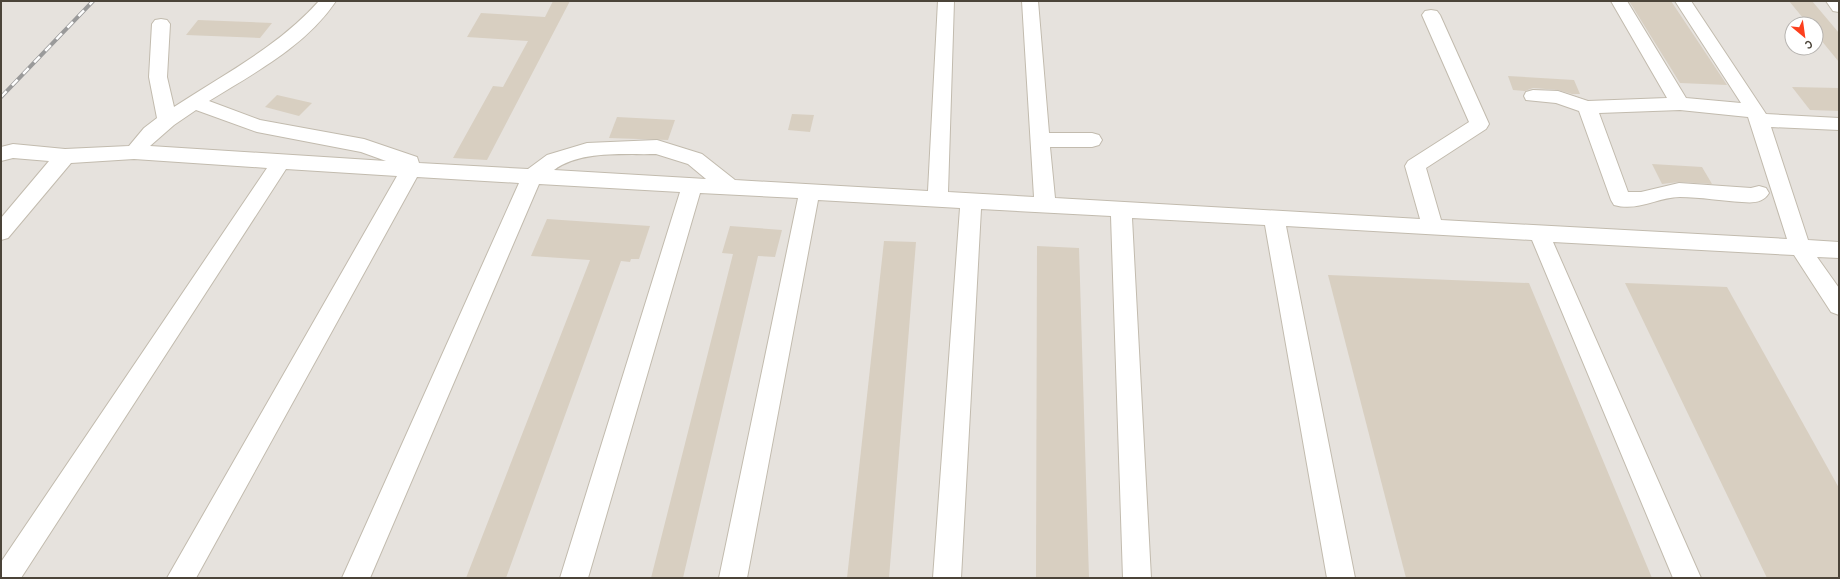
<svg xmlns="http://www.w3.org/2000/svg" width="1840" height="579" font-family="Overpass,sans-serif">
  <rect width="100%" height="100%" fill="#f6f3ec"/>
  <path fill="#e6e2dd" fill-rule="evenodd" d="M1,1H1839V578H1ZM1792,24H1816V48H1792Z"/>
  <g fill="#d8cfc1">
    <path d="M553,1H570L487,160L453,158L493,86L503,87L528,41L467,37L481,13L545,17Z"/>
    <path d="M1629,1H1671L1727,85L1680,83Z"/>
    <path d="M1789,1H1812L1839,33V62L1816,34V24H1808Z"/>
    <path d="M198,20L272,23L260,38L186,35Z"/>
    <path d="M1508,76L1574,80L1580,94H1572L1558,90L1533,88L1525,91L1513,90Z"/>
    <path d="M1792,87L1839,88V111L1810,110Z"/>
    <path d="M277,95L312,103L299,116L265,107Z"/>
    <path d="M792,114L814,115L810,132L788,130Z"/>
    <path d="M617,117L675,120L668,140L609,138Z"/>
    <path d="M1652,164L1702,167L1712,184L1679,182L1662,184Z"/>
    <path d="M547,219L650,226L639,259H631L630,262L621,261L506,578H466L590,260L531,256Z"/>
    <path d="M730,226L782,230L775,257L758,256L683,578H651L733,254L722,253Z"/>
    <path d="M884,241L916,242L889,578H847Z"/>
    <path d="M1037,246L1079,248L1089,578H1036Z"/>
    <path d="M1328,275L1529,283L1652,578H1406Z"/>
    <path d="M1625,283L1727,287L1839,488V578H1767Z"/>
  </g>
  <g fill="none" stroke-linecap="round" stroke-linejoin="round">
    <defs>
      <g id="minor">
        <path d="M319,1H336C306,46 254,73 209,101L260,120L364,139L417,157L419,163L528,169L547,155L587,143L657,140L702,154L735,180L928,191L938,1H954L948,192L1034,197L1022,1H1038L1049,133H1092L1099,135L1102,140L1099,145L1092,147H1050L1055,198L1420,219L1405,166L1408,161L1469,122L1422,15L1425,11L1431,10L1437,11L1440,15L1489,124L1486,129L1426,168L1441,220L1787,239L1748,117L1680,110L1599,113L1628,192H1641L1679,183L1751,188L1759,186L1766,188L1769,193C1763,203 1753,203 1742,202C1722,201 1701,197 1680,197C1658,197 1638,212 1614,205L1611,200L1579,111L1556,103L1526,100L1524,96L1526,92L1533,90L1558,91L1588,101L1667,98L1611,1H1627L1686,98L1741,103L1675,1H1691L1766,114L1839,118V130L1771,127L1808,240L1839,242V258L1817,257L1839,288V315L1831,312L1794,255L1553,242L1701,578H1673L1532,240L1286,226L1355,578H1327L1265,225L1132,218L1151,578H1123L1111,216L981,209L961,578H933L960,208L818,200L747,578H719L798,198L700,193L588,578H560L680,192L539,184L370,578H342L519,183L417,177L196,578H167L397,176L286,169L21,578H1V562L267,168L134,159L71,163L8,238L1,240V218L49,161L13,158L1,161V147L13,144L65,149L129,146L144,128L157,118L149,77L152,24L155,20L161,19L167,20L170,24L167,77L174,107C224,74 278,47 319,1ZM196,110L257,132L361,152L386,161L150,146L174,125ZM656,154L688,164L706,179L554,170C581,150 624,155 656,154Z"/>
        <path d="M1826,1H1839V12L1833,11Z"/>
      </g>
    </defs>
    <use href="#minor" stroke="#c2bbae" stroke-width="2"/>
    <use href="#minor" fill="#fff" fill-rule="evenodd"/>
    <defs>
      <path id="rail" d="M1,97L93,1"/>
    </defs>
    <use href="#rail" stroke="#9a9a9a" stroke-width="4"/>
    <use href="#rail" stroke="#fff" stroke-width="2.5" stroke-dasharray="8" stroke-linecap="butt"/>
  </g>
  <rect width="1840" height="579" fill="none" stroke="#4b4439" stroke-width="4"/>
  <g transform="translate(1804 36) rotate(151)"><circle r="19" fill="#ffffff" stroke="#b7b4b0"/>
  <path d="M0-3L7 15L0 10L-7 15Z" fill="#fc3f1d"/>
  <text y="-6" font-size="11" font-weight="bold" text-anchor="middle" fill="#4b4439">С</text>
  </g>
</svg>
